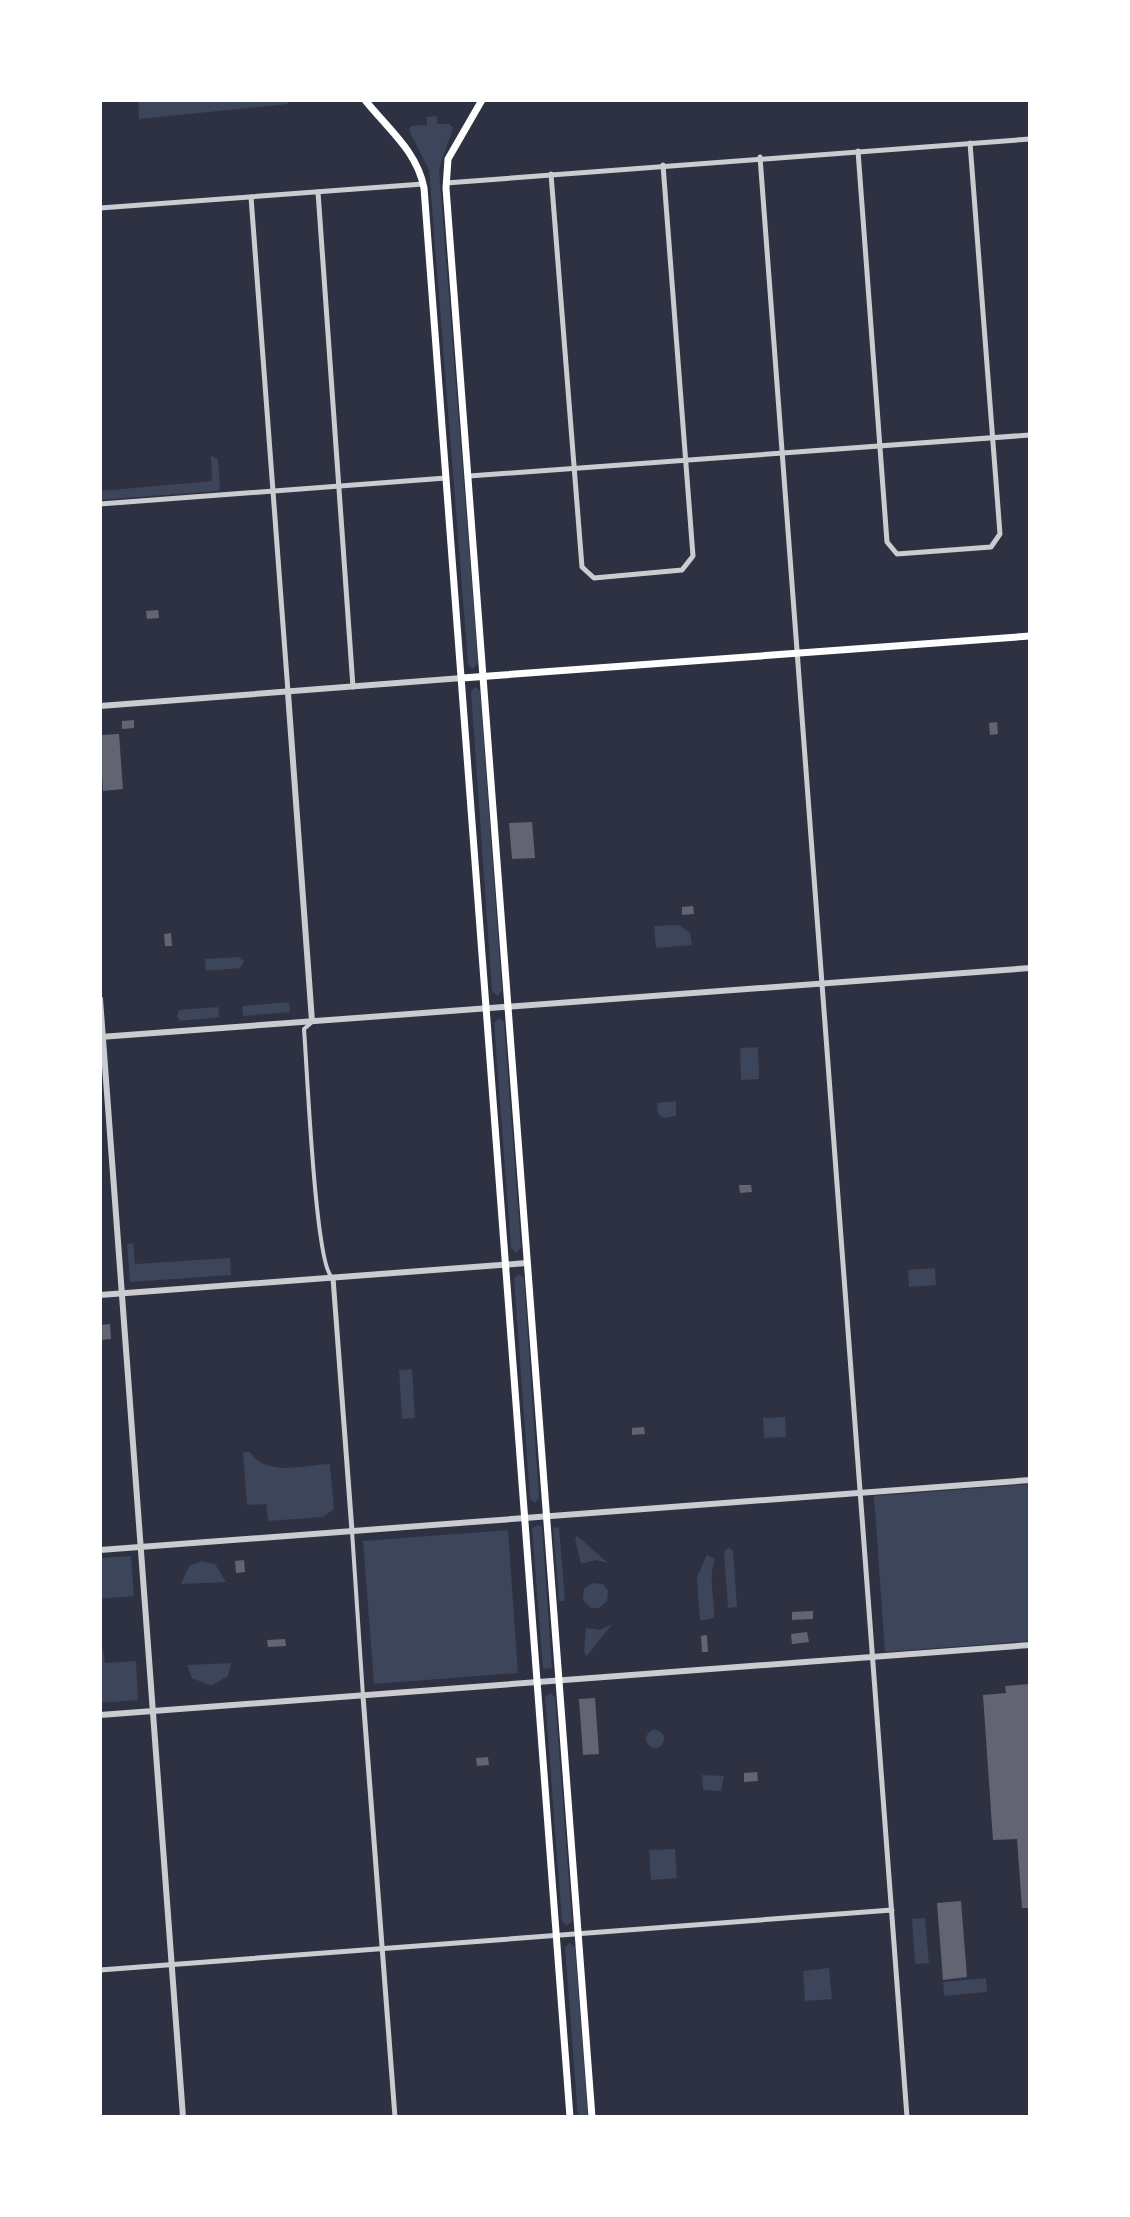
<svg xmlns="http://www.w3.org/2000/svg" width="1130" height="2217" font-family="Helvetica,sans-serif">
  <rect width="100%" height="100%" fill="#2d3142"/>
  <g fill="#3c4559">
    <path d="M138,100H288V104L139,119Z"/>
    <path d="M437,116V124H449L453,128L439,169L478,663L473,669L468,664L429,170L409,130L411,126L427,125V117Z"/>
    <path d="M211,456L218,459L220,489L217,491L100,500V491L212,481Z"/>
    <path d="M475,687L480,691L502,990L498,996L492,991L471,692Z"/>
    <path d="M679,925L690,933L692,945L656,948L654,926Z"/>
    <path d="M238,957L244,961L240,968L206,971L205,959Z"/>
    <path d="M289,1002L290,1012L243,1016L242,1006Z"/>
    <path d="M218,1007L219,1017L180,1021L177,1016L179,1010Z"/>
    <path d="M499,1018L504,1022L521,1247L516,1253L511,1248L494,1023Z"/>
    <path d="M758,1047L759,1079L741,1080L740,1048Z"/>
    <path d="M676,1101V1116L663,1118L658,1114L657,1103Z"/>
    <path d="M133,1243L135,1264L230,1258L231,1275L130,1282L127,1244Z"/>
    <path d="M935,1268L936,1285L909,1287L908,1270Z"/>
    <path d="M518,1274L524,1278L539,1498L535,1503L530,1499L514,1279Z"/>
    <path d="M412,1369L415,1418L402,1419L399,1370Z"/>
    <path d="M785,1417L786,1437L764,1438L763,1418Z"/>
    <path d="M243,1452H250C265,1477 305,1465 330,1464L334,1509L323,1517L268,1521L266,1504L247,1505Z"/>
    <path d="M1030,1484V1641L885,1652L874,1496Z"/>
    <path d="M538,1525L542,1527L552,1668L543,1669L532,1528Z"/>
    <path d="M559,1527L565,1601H559L553,1528Z"/>
    <path d="M508,1530L518,1673L374,1684L363,1541Z"/>
    <path d="M577,1536L608,1563L595,1560L581,1564L575,1539Z"/>
    <path d="M729,1547L733,1551L737,1607L728,1608L724,1552Z"/>
    <path d="M707,1555L715,1559C708,1578 715,1598 714,1618L700,1621L697,1577Z"/>
    <path d="M131,1556L134,1596L100,1599V1558Z"/>
    <path d="M202,1561L215,1564L226,1582L181,1584L189,1566Z"/>
    <path d="M592,1583L603,1584L608,1591L607,1601L599,1608H591L583,1600L584,1589Z"/>
    <path d="M612,1624L587,1656L584,1653L586,1628L600,1630Z"/>
    <path d="M100,1649H103L105,1663L136,1661L138,1700L100,1703Z"/>
    <path d="M231,1663L228,1676L211,1686L192,1678L187,1665Z"/>
    <path d="M550,1693L555,1697L572,1921L567,1926L562,1922L545,1697Z"/>
    <circle cx="655" cy="1739" r="9"/>
    <path d="M702,1775L724,1776L721,1791L703,1790Z"/>
    <path d="M675,1849L677,1878L651,1880L649,1850Z"/>
    <path d="M925,1918L929,1963L915,1964L912,1919Z"/>
    <path d="M570,1943L575,1947L588,2117H578L565,1947Z"/>
    <path d="M829,1968L832,1999L805,2001L803,1971Z"/>
    <path d="M986,1978L987,1992L944,1996L943,1982Z"/>
  </g>
  <g fill="#626471">
    <path d="M158,610L159,618L147,619L146,611Z"/>
    <path d="M134,720V728L122,729V721Z"/>
    <path d="M997,722L998,734L990,735L989,723Z"/>
    <path d="M119,734L123,789L103,791L100,735Z"/>
    <path d="M532,822L535,858L512,859L509,823Z"/>
    <path d="M693,906L694,914L682,915V907Z"/>
    <path d="M171,933L172,946H165L164,934Z"/>
    <path d="M739,1185H751L752,1192L740,1193Z"/>
    <path d="M110,1324L111,1339L101,1340L100,1325Z"/>
    <path d="M644,1427L645,1434L632,1435V1428Z"/>
    <path d="M244,1560L245,1572L236,1573L235,1561Z"/>
    <path d="M813,1611V1619L792,1620V1612Z"/>
    <path d="M807,1632L809,1642L792,1644L791,1634Z"/>
    <path d="M707,1635L708,1652H702L701,1636Z"/>
    <path d="M285,1639L286,1646L268,1647L267,1640Z"/>
    <path d="M1030,1684V1908H1022L1017,1839L993,1840L983,1695L1006,1693L1005,1686Z"/>
    <path d="M595,1698L599,1754L583,1755L579,1699Z"/>
    <path d="M488,1757L489,1765L477,1766L476,1758Z"/>
    <path d="M757,1772L758,1781L744,1782V1773Z"/>
    <path d="M961,1901L967,1977L943,1980L937,1903Z"/>
  </g>
  <g fill="none" stroke-linecap="round" stroke-linejoin="round">
    <g stroke="#caccd0" stroke-width="4">
      <path d="M311,1023L304,1029C307,1066 315,1259 331,1276"/>
      <path d="M352,1531L363,1696"/>
    </g>
    <g stroke="#caccd0" stroke-width="5">
      <path d="M858,151L887,542L897,554L991,547L1000,534L970,143"/>
      <path d="M760,157L907,2117"/>
      <path d="M551,174L582,567L594,578L682,570L693,556L663,165"/>
      <path d="M446,183L1030,139"/>
      <path d="M318,192L353,687"/>
      <path d="M251,197L288,692"/>
      <path d="M100,208L423,184"/>
      <path d="M469,476L1030,435"/>
      <path d="M100,504L446,478"/>
      <path d="M333,1278L352,1531"/>
      <path d="M363,1696L395,2117"/>
      <path d="M100,1970L892,1910"/>
    </g>
    <g stroke="#caccd0" stroke-width="6">
      <path d="M288,693L312,1021"/>
      <path d="M100,706L462,678"/>
      <path d="M100,999L183,2117"/>
      <path d="M100,1037L1030,968"/>
      <path d="M100,1295L527,1263"/>
      <path d="M100,1550L1030,1480"/>
      <path d="M100,1715L1030,1645"/>
    </g>
    <g stroke="#fff" stroke-width="7">
      <path d="M365,100C388,129 417,151 424,188L570,2117"/>
      <path d="M482,100L448,159L446,188L592,2117"/>
      <path d="M462,678L1030,636"/>
    </g>
  </g>
  <rect width="1130" height="2217" fill="none" stroke="#ffffff" stroke-width="204"/>
</svg>
